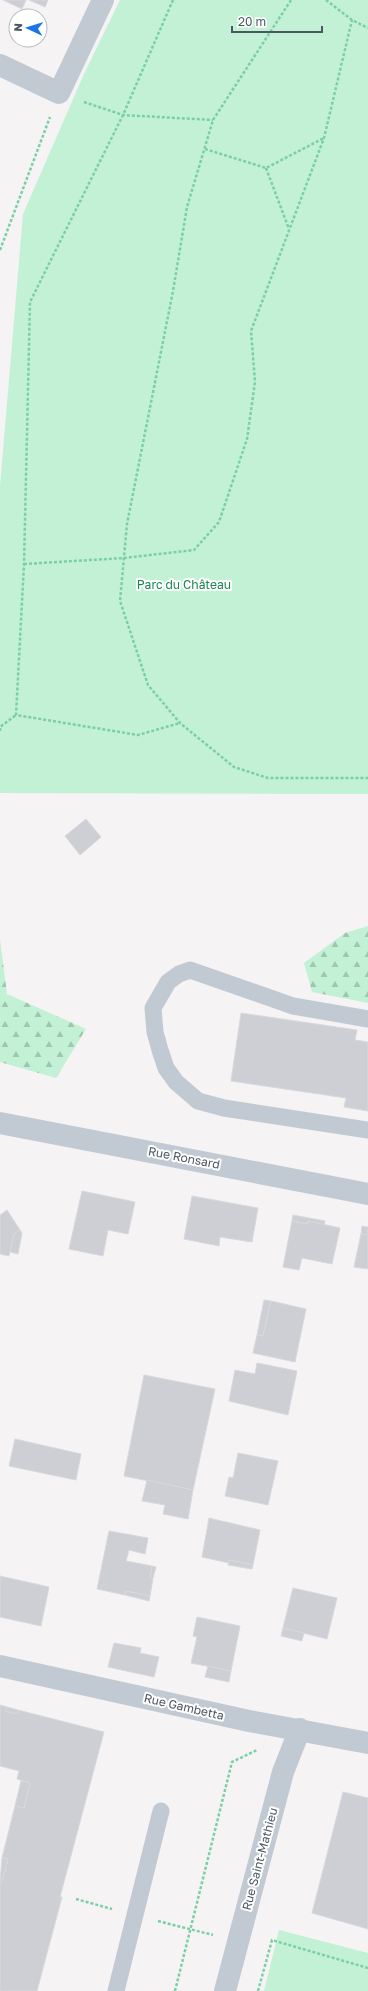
<svg xmlns="http://www.w3.org/2000/svg" width="368" height="1991" font-family="'Golos Text',sans-serif">
  <defs>
    <pattern id="forest-firs" width="22" height="20" patternUnits="userSpaceOnUse"><rect width="22" height="20" fill="#c3f1d5"/><path d="M5 1l3.5 6h-7zM16 11l3.5 6h-7z" fill="#a0c6b0"/></pattern>
  </defs>
  <rect width="100%" height="100%" fill="#f5f3f3"/>
  <g fill="url(#forest-firs)">
    <path d="M368,926V1003L312,992L304,963L345,933Z"/>
    <path d="M0,939L7,994L86,1029L56,1078L0,1062Z"/>
  </g>
  <g fill="#c3f1d5">
    <path d="M120,0H368V794L0,793V486L23,214L84,74Z"/>
    <path d="M279,1930L368,1953V1991H264Z"/>
  </g>
  <g fill="#cdcfd5" stroke="#d7d9de">
    <path d="M3,0H26L22,9Z"/>
    <path d="M29,0H48L45,7Z"/>
    <path d="M86,819L101,837L80,855L65,836Z"/>
    <path d="M241,1013L357,1030L355,1040L368,1042V1111L344,1107L346,1098L231,1081Z"/>
    <path d="M82,1191L135,1202L128,1234L108,1230L103,1256L69,1249Z"/>
    <path d="M192,1196L258,1208L252,1242L220,1237L219,1246L184,1239Z"/>
    <path d="M7,1210L20,1230L14,1234L9,1256L0,1254V1215Z"/>
    <path d="M293,1215L325,1221L324,1225L308,1221V1224L292,1221Z"/>
    <path d="M292,1221L308,1224V1221L340,1228L332,1264L302,1258L299,1270L283,1267Z"/>
    <path d="M362,1226L368,1227V1235L361,1234Z"/>
    <path d="M20,1230L22,1233L18,1254L10,1252L14,1234Z"/>
    <path d="M361,1234L368,1235V1269L354,1267Z"/>
    <path d="M264,1300L271,1301L263,1336L257,1335Z"/>
    <path d="M271,1301L306,1309L295,1362L253,1353L257,1335L263,1336Z"/>
    <path d="M257,1363L297,1371L288,1415L229,1401L235,1370L255,1374Z"/>
    <path d="M144,1375L215,1389L193,1490L124,1476Z"/>
    <path d="M15,1439L81,1454L76,1480L9,1466Z"/>
    <path d="M238,1453L278,1461L268,1505L225,1496L229,1477L233,1478Z"/>
    <path d="M147,1480L193,1490L188,1519L163,1514L165,1505L142,1501Z"/>
    <path d="M209,1518L260,1530L253,1565L229,1560V1563L202,1557Z"/>
    <path d="M109,1531L148,1538L145,1554L129,1550L126,1561L152,1566L150,1578H153L150,1596L126,1591L125,1595L97,1589Z"/>
    <path d="M229,1560L253,1565L252,1569L228,1565Z"/>
    <path d="M152,1566L156,1567L153,1578H150Z"/>
    <path d="M0,1576L49,1587L41,1626L0,1617Z"/>
    <path d="M293,1588L337,1598L327,1639L283,1628Z"/>
    <path d="M126,1591L150,1596L149,1601L125,1595Z"/>
    <path d="M197,1617L240,1626L231,1671L191,1663L197,1637L193,1636Z"/>
    <path d="M283,1628L304,1633L302,1641L281,1636Z"/>
    <path d="M114,1643L141,1648L140,1653L159,1657L154,1677L108,1667Z"/>
    <path d="M208,1666L231,1671L229,1682L205,1677Z"/>
    <path d="M0,1705L7,1707L5,1711L18,1714V1710L104,1732L60,1897H62L37,1991H0V1882H2L8,1859L2,1858L15,1806L24,1808L30,1783L17,1779L19,1771L0,1766Z"/>
    <path d="M7,1707L18,1710V1714L5,1711Z"/>
    <path d="M21,1781L30,1783L24,1808L15,1806Z"/>
    <path d="M343,1792L368,1798V1929L312,1913Z"/>
    <path d="M2,1858L8,1859L2,1882H0Z"/>
  </g>
  <g fill="none" stroke-linecap="round" stroke-linejoin="round">
    <g stroke="#7ad0a6" stroke-width="2.5" stroke-dasharray="3 2" stroke-linecap="butt">
      <path d="M173,0L123,115L30,302L24,564L16,715L138,735L180,723"/>
      <path d="M291,0L213,120L187,207L173,291L127,524L120,601L148,685L180,723L234,767L268,778H368"/>
      <path d="M326,0L352,20L368,28"/>
      <path d="M84,102L123,115L213,120"/>
      <path d="M205,149L266,168L324,138"/>
      <path d="M266,168L289,229"/>
      <path d="M0,250L50,117"/>
      <path d="M24,564L124,558L194,550L219,522L247,439L255,382L251,331L324,138L352,20"/>
      <path d="M0,731V727L16,715"/>
      <path d="M76,1899L112,1909"/>
      <path d="M158,1921L213,1935"/>
      <path d="M175,1991L232,1762L257,1750"/>
      <path d="M258,1991L272,1940L368,1968"/>
    </g>
    <g stroke="#c1cad2" stroke-width="17">
      <path d="M368,1019L293,1006L190,970L179,974L168,982L153,1008L155,1032L160,1050L166,1068L176,1082L198,1101L224,1108L368,1130"/>
      <path d="M116,1991L161,1811"/>
    </g>
    <g stroke="#c1cad2" stroke-width="22">
      <path d="M0,65L59,93L103,0"/>
      <path d="M0,1123L368,1194"/>
      <path d="M225,1991L283,1772L300,1729"/>
    </g>
    <path stroke="#c1cad2" stroke-width="22" d="M0,1666L249,1721L368,1743"/>
  </g>
  <g text-anchor="middle" stroke-width="4" stroke-linejoin="round" paint-order="stroke">
    <g font-size="12" fill="#17864f" stroke="#fff">
      <text x="184" y="589">Parc du Château</text>
    </g>
    <g font-size="12" fill="#4a5661" stroke="#fff">
      <text transform="translate(184 1158) rotate(11)" y="4">Rue Ronsard</text>
      <text transform="translate(184 1707) rotate(13)" y="4">Rue Gambetta</text>
      <text transform="translate(260 1859) rotate(-75)" y="4">Rue Saint-Mathieu</text>
    </g>
  </g>
  <g transform="translate(28 28) rotate(274)"><circle r="19" fill="#ffffff" stroke="#b7bbc0"/>
  <path d="M0-3L7 15L0 10L-7 15Z" fill="#1a73e8"/>
  <text y="-6" font-size="11" font-weight="bold" text-anchor="middle" fill="#4a5661">N</text>
  </g>
  <path d="M232 26v6h90v-6" fill="none" stroke="#4a5661" stroke-width="2"/>
  <text x="238" y="26" font-size="12" fill="#4a5661" stroke="#ffffff" stroke-width="3" paint-order="stroke">20 m</text>
</svg>
